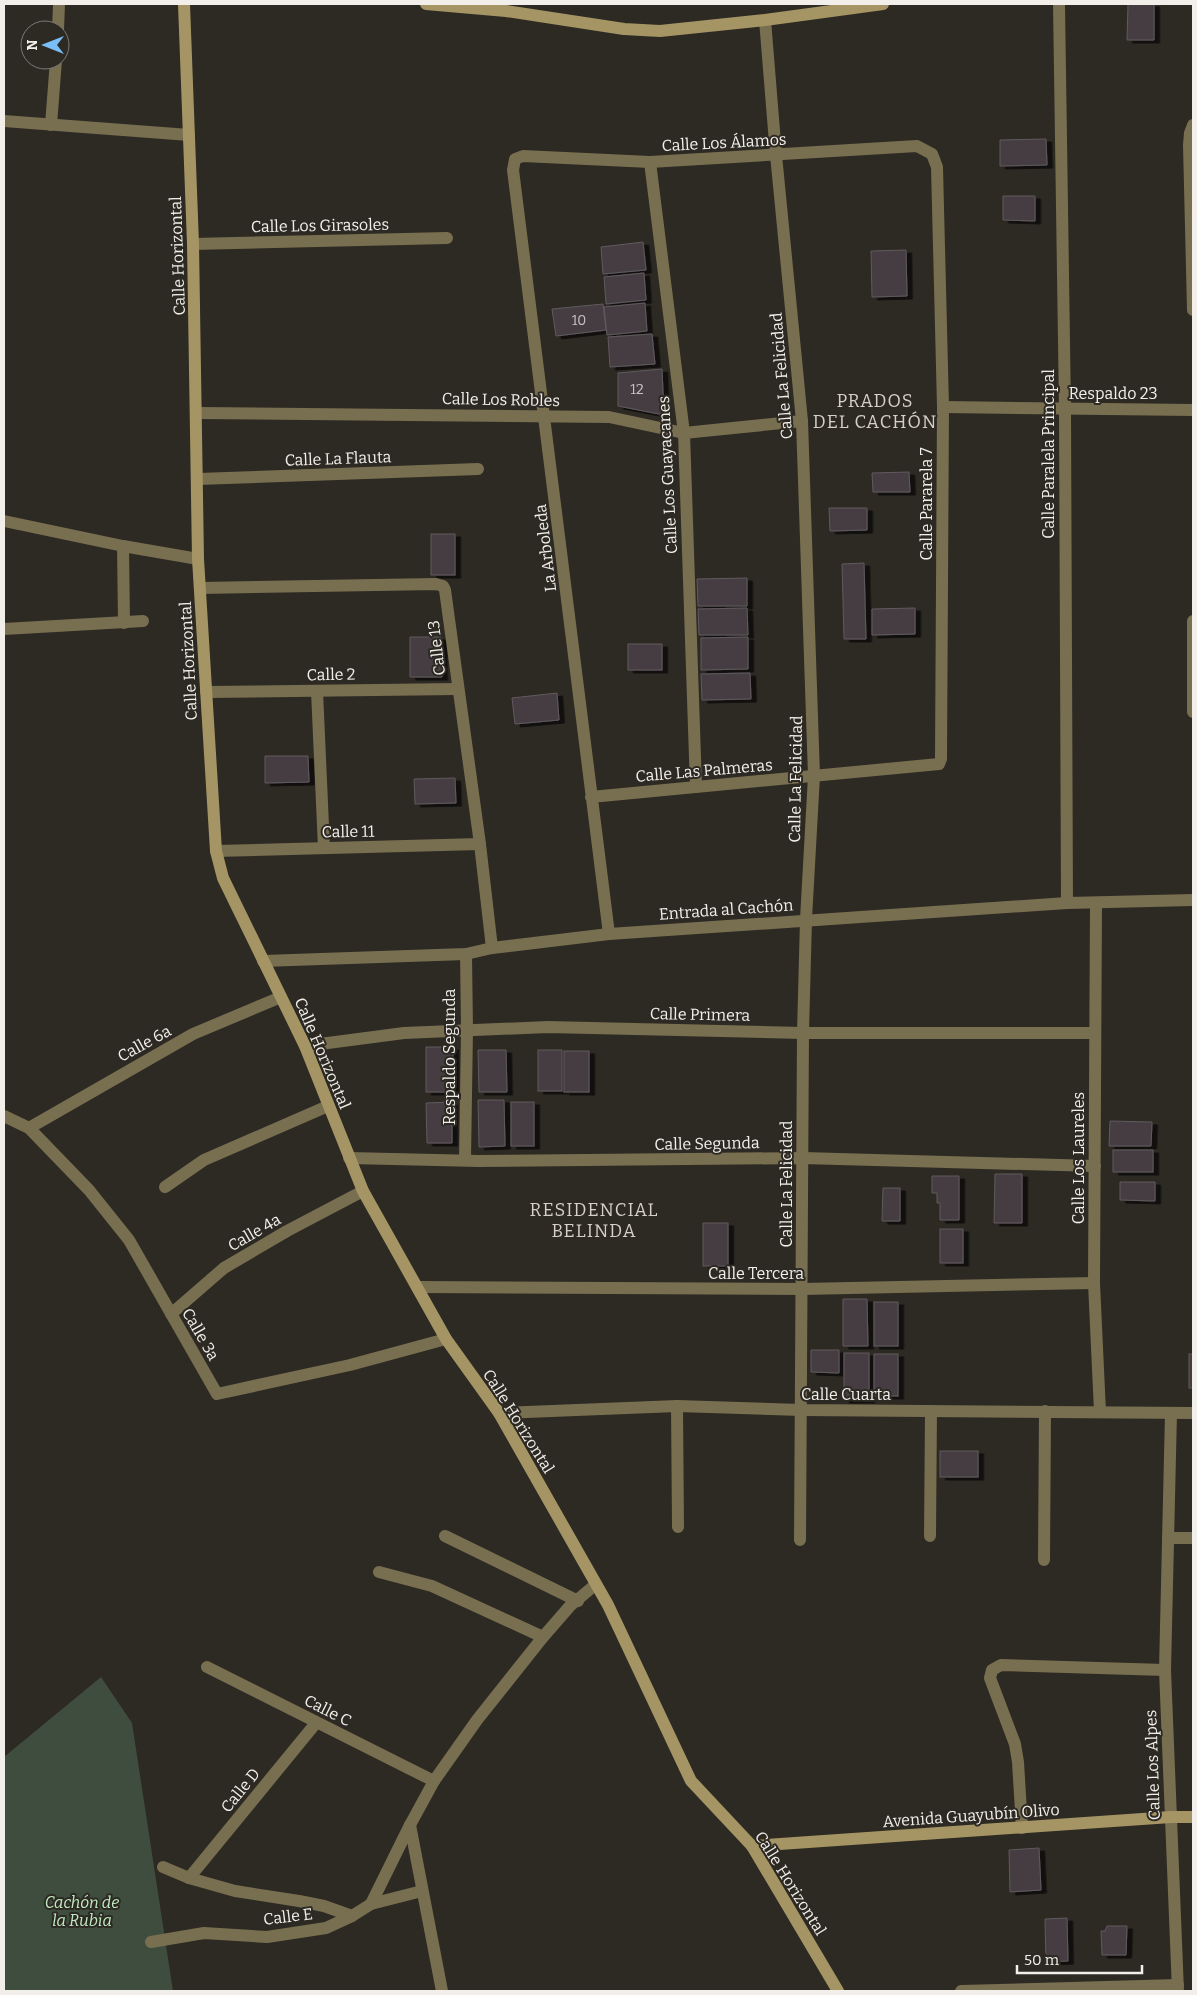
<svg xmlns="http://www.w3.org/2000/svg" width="1197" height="1995" font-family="Bitter,serif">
  <defs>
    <filter id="shadow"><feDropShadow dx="5.5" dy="3" stdDeviation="0" flood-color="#0009"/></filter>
  </defs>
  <rect width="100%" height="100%" fill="#2d2923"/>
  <path fill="#3f4d3f" d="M101,1677L132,1723L173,1991H4V1757Z"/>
  <g fill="#443e43" stroke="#605a5f" filter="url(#shadow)">
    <path d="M1128,4H1154V40H1127Z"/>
    <path d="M1046,139L1047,165L1000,166V140Z"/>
    <path d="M1003,196H1035V221L1003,220Z"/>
    <path d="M643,242L646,270L603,274L601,247Z"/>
    <path d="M906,250L907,296L872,297L871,251Z"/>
    <path d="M644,273L646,300L606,304L604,277Z"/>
    <path d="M645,303L647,331L607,335L604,307Z"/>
    <path d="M603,304L606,330L556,336L552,309Z"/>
    <path d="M652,334L655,364L610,367L608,337Z"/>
    <path d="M662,369L664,415L618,406V373Z"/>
    <path d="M909,472L910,492H873L872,473Z"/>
    <path d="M829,508H867V530L830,531Z"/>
    <rect x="431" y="534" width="24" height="41"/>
    <path d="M864,563L866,639H844L842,564Z"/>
    <path d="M747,578V606H698L697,579Z"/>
    <path d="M747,608L748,635H699L698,609Z"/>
    <path d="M915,608V634L872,635V609Z"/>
    <path d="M410,637H441L442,677H410Z"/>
    <path d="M748,637V669L701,670V638Z"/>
    <rect x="628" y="644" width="34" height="26"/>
    <path d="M750,673L751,699L702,700L701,674Z"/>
    <path d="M557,693L559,720L515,724L512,698Z"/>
    <path d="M265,756H308L309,782L265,783Z"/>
    <path d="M455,778L456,803L415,804L414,779Z"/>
    <rect x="426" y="1047" width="27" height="45"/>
    <path d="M478,1050H506L507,1092H479Z"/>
    <rect x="538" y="1050" width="24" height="41"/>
    <rect x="564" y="1051" width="25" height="41"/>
    <path d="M478,1100H504L505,1146L479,1147Z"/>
    <path d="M452,1102V1143H427L426,1103Z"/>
    <rect x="511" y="1102" width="23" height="44"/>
    <path d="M1110,1121L1152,1122L1151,1146H1109Z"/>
    <rect x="1113" y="1150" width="40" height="22"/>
    <path d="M995,1174H1022V1223H994Z"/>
    <path d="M932,1176H959V1220H940V1203H937V1193H932Z"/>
    <path d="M1120,1182H1155V1201L1120,1200Z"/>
    <path d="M883,1188H900V1221H882Z"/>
    <rect x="703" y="1223" width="25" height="43"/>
    <rect x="940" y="1229" width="23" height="34"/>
    <path d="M843,1299H867L868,1346H843Z"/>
    <rect x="874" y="1302" width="24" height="44"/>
    <path d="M811,1350H839V1373L811,1372Z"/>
    <rect x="844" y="1353" width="25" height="47"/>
    <rect x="874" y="1354" width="24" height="42"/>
    <rect x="1189" y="1354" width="4" height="34"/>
    <rect x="940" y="1451" width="38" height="26"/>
    <path d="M1039,1848L1041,1890L1010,1892L1009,1850Z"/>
    <path d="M1067,1918L1068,1961L1046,1962L1045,1919Z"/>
    <path d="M1107,1926H1127L1126,1955H1102L1101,1931H1105Z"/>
  </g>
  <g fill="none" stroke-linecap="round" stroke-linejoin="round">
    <g stroke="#786e50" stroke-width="12">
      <path d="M1059,4L1065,409L1067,903"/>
      <path d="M765,20L776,155L802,421L814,776L806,919L803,1033L800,1540"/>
      <path d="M58,30L59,4"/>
      <path d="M4,121L189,135"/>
      <path d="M51,125L56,60"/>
      <path d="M1193,125L1190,133L1189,145L1193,310"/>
      <path d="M650,162L684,433L696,787"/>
      <path d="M193,244L447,238"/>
      <path d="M943,407L1193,410"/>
      <path d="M197,413L609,417L684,433L802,421"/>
      <path d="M198,479L478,469"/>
      <path d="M4,521L123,546L198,559"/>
      <path d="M123,546L124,623"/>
      <path d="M200,588L436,584L443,586L445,590L480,844L492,948"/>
      <path d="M1193,621V712"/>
      <path d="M4,629L143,621"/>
      <path d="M317,691L324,848"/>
      <path d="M206,692L457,689"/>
      <path d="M591,797L939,764L941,759L943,407L937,167L932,154L917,146L650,162L523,156L515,159L513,170C546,424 576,679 609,934"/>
      <path d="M216,851L480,844"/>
      <path d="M1096,904L1094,1283L1100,1412"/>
      <path d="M305,1046L404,1033L548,1027L803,1033H1095"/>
      <path d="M4,1116L29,1128L89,1190L129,1240L217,1394L350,1365L446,1339"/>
      <path d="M29,1128L193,1034L281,997"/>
      <path d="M349,1158L479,1161L803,1158L1095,1166"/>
      <path d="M465,1160L467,1030L466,954"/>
      <path d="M165,1187L204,1160L328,1106"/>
      <path d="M417,1287L802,1289L1094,1283"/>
      <path d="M171,1314L224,1268L287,1231L363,1191"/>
      <path d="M677,1406L678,1527"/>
      <path d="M499,1413L677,1406L801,1410L1193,1413"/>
      <path d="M1171,1413L1165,1670L1178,1991"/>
      <path d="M445,1536L578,1601"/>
      <path d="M930,1536L931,1411"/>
      <path d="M1168,1538H1193"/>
      <path d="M1044,1560L1045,1411"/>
      <path d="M379,1572L432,1586L543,1637"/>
      <path d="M207,1667L434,1781"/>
      <path d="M410,1825L442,1991"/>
      <path d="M1022,1828L1018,1762L1015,1744L990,1678L992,1670L1001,1665L1165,1670"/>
      <path d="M163,1867L189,1878L235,1891L299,1901L324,1906L352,1916"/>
      <path d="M189,1878L316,1723"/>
      <path d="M371,1904L410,1825L434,1781L477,1720L543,1637L570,1606L595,1585"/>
      <path d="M151,1942L204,1933L267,1937L326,1928L352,1916L371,1904L422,1891"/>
      <path d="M961,1991L1178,1985"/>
    </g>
    <path stroke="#786e50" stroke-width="12" d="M263,961L466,954L492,948L609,934L1067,903L1193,900"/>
    <g stroke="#a59564" stroke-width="12">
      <path d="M184,4L193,244L198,559L216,851L223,878L305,1046L363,1191L446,1339L499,1413L608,1605L691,1781L752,1846L838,1991"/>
      <path d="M426,4L506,11L624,29L660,31L765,20L883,4"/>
      <path d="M752,1846L1171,1817H1193"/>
    </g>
  </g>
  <g text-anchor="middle" stroke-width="4" stroke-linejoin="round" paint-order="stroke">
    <g font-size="14" fill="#c6c3c1">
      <text x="579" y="325">10</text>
      <text x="637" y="394">12</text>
    </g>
    <g font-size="16" fill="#f2efeb" stroke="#2d2923">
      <text transform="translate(724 142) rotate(-3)" y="6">Calle Los Álamos</text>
      <text transform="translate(320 225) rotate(-1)" y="6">Calle Los Girasoles</text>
      <text transform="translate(177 256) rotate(-92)" y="6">Calle Horizontal</text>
      <text transform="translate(781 376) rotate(-95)" y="6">Calle La Felicidad</text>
      <text x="1113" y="399">Respaldo 23</text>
      <text transform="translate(501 399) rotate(1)" y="6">Calle Los Robles</text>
      <text transform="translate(1048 454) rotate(-90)" y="6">Calle Paralela Principal</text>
      <text transform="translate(338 458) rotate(-2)" y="6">Calle La Flauta</text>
      <text transform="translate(667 475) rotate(-93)" y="6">Calle Los Guayacanes</text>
      <text transform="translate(926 504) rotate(-90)" y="6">Calle Pararela 7</text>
      <text transform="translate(545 548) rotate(-97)" y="6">La Arboleda</text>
      <text transform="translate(436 648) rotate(-97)" y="6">Calle 13</text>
      <text transform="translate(188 661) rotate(-93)" y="6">Calle Horizontal</text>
      <text transform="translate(331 674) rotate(-1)" y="6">Calle 2</text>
      <text transform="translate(704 770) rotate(-5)" y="6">Calle Las Palmeras</text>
      <text transform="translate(795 779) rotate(-89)" y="6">Calle La Felicidad</text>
      <text transform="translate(348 831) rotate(-1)" y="6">Calle 11</text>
      <text transform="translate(726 909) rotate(-4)" y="6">Entrada al Cachón</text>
      <text transform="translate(700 1014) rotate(1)" y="6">Calle Primera</text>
      <text transform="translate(144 1043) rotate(-29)" y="6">Calle 6a</text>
      <text transform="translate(323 1053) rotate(67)" y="6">Calle Horizontal</text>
      <text transform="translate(449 1057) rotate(-90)" y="6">Respaldo Segunda</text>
      <text transform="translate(707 1143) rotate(-1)" y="6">Calle Segunda</text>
      <text transform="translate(1078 1158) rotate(-90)" y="6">Calle Los Laureles</text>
      <text transform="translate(786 1184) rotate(-90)" y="6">Calle La Felicidad</text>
      <text transform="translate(254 1232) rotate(-30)" y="6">Calle 4a</text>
      <text x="756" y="1279">Calle Tercera</text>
      <text transform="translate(201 1334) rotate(60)" y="6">Calle 3a</text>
      <text x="846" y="1400">Calle Cuarta</text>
      <text transform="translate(519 1421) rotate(58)" y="6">Calle Horizontal</text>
      <text transform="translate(328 1710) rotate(27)" y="6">Calle C</text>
      <text transform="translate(1152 1765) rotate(-92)" y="6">Calle Los Alpes</text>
      <text transform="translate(240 1790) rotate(-51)" y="6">Calle D</text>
      <text transform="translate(971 1815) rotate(-4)" y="6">Avenida Guayubín Olivo</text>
      <text transform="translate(791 1883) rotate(58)" y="6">Calle Horizontal</text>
      <text transform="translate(288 1916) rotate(-7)" y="6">Calle E</text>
    </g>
    <g font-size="16" font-style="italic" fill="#c1ecc3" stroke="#2d2923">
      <text x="82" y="1908">Cachón de<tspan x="82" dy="18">la Rubia</tspan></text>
    </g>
    <g font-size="18" letter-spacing="1" fill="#d5d1c9" stroke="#2d2923">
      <text x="875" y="407">PRADOS<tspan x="875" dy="21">DEL CACHÓN</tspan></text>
      <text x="594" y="1216">RESIDENCIAL<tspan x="594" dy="21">BELINDA</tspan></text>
    </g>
  </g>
  <rect width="1197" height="1995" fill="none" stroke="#f2efeb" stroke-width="10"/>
  <g transform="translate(45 45) rotate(270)"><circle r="24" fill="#2d2923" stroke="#7c7873"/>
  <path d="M0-4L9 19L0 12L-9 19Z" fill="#7abef8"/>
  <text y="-8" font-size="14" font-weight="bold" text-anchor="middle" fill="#f2efeb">N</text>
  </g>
  <path d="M1017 1965v8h125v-8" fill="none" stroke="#f2efeb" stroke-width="2.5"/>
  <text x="1024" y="1965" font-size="15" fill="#f2efeb" stroke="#2d2923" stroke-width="4" paint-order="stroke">50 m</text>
</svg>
